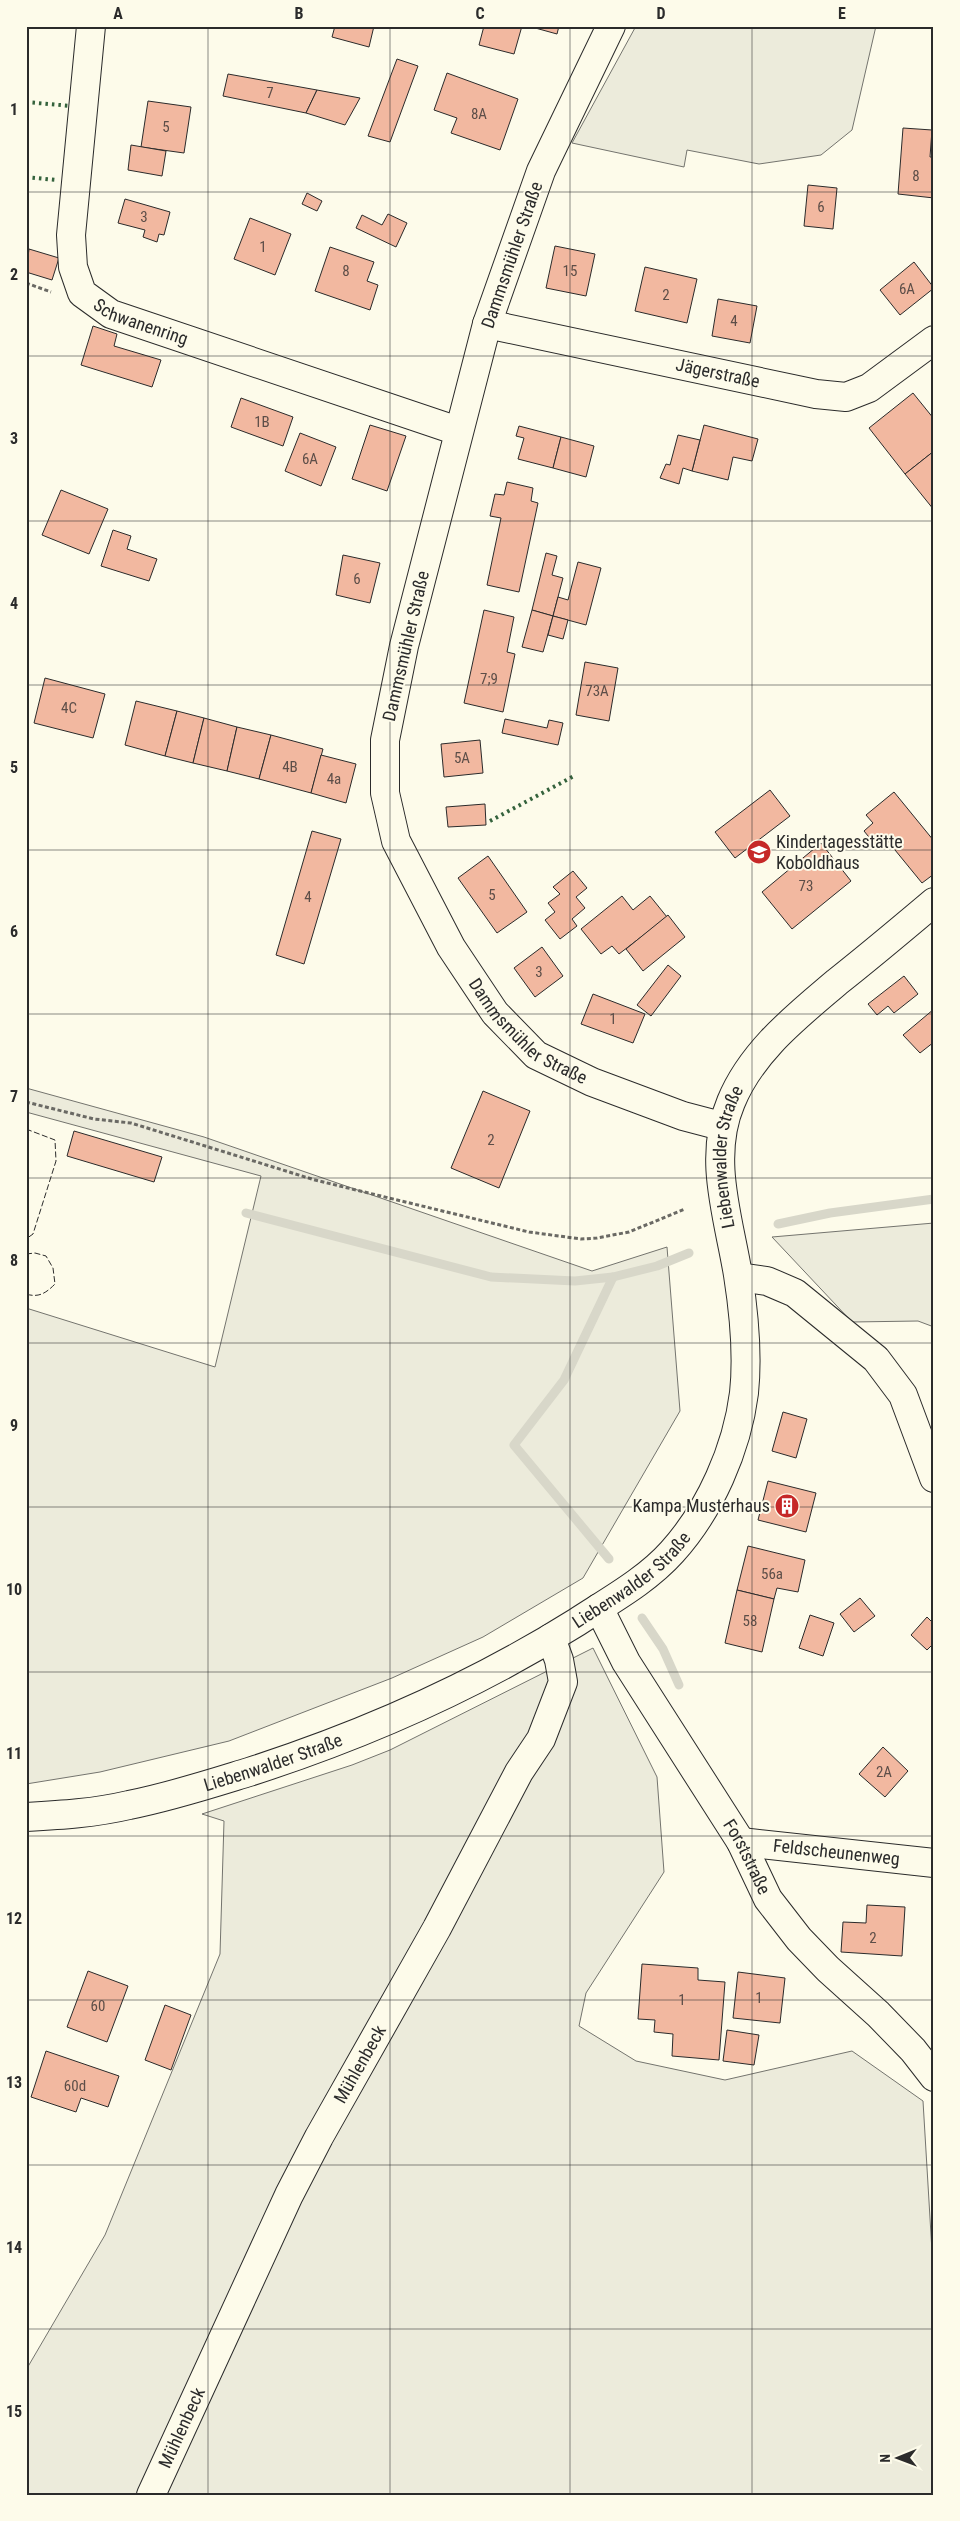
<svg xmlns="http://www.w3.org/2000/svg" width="960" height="2521" font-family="'Roboto Condensed',sans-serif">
  <rect width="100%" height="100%" fill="#fdfbea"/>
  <g fill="#ecebdb" stroke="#74746e">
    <path d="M636,26H876L852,130L821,155L759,164L687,150L684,167L572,143Z"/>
    <path d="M26,1088L204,1137L592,1271L667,1247L680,1411L583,1578L483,1637L392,1678L229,1741L100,1772L26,1784V1308L215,1367L261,1176L26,1112Z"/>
    <path d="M934,1223V1327L918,1321L852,1322L772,1237Z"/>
    <path d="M593,1648L657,1777L664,1872L586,1993L579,2026L636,2061L725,2080L852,2051L923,2101L934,2285V2495H26V2370L105,2235L220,1954L224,1821L202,1814L352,1765L390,1750Z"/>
  </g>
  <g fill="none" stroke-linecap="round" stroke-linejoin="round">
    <g stroke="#d8d7c9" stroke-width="9">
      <path d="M246,1213L491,1277L575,1281L613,1277L657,1266L689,1253"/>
      <path d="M778,1224L830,1213L934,1199"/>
      <path d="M609,1559L514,1445L564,1380L613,1277"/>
      <path d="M642,1618L663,1649L679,1685"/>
    </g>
  </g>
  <g fill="#f2b8a0" stroke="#2b2b2b">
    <path d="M335,26H374L369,47L332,37Z"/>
    <path d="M484,26H522L514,54L479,45Z"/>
    <path d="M528,26H559L557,34Z"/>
    <path d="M397,59L418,66L390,142L368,136Z"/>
    <path d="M447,73L518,99L500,150L451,133L457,118L434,110Z"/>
    <path d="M228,74L317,90L306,113L223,96Z"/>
    <path d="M317,90L360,98L345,125L306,113Z"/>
    <path d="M148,101L191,107L184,153L141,147Z"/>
    <path d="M903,128L932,130L930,157H934V198L898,194Z"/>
    <path d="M131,145L166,151L162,176L128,170Z"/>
    <path d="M808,185L837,188L833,229L804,226Z"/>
    <path d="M307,193L322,201L317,211L302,204Z"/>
    <path d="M125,199L170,212L164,235L159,234L157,242L143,237L145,230L118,223Z"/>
    <path d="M388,214L407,223L396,247L356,228L362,215L382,225Z"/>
    <path d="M250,218L291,234L275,275L234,259Z"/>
    <path d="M555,246L595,254L586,296L546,288Z"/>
    <path d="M330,247L374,262L367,281L378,285L370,310L315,291Z"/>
    <path d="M29,249L59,258L52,280L26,272Z"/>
    <path d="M914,262L934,288L900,315L880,290Z"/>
    <path d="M645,267L697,279L687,323L635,311Z"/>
    <path d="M718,299L757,306L750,343L712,336Z"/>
    <path d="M93,326L117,334L114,346L161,360L152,387L81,365Z"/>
    <path d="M913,393L934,419V451L905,474L869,428Z"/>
    <path d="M241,398L293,417L283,446L231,427Z"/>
    <path d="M370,425L406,436L387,491L352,479Z"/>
    <path d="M704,425L758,439L752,461L733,457L728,480L692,471Z"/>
    <path d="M519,426L561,437L553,468L518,459L524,438L516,436Z"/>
    <path d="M300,433L336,447L321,486L285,471Z"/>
    <path d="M678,435L700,440L692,471L683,468L679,484L660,478L666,464L670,465Z"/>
    <path d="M561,437L594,446L586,477L553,468Z"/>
    <path d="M934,451V510L905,474Z"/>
    <path d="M507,482L533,488L531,501L538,503L519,592L487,585L501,518L490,516L495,494L504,495Z"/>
    <path d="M61,490L108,509L89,554L42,535Z"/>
    <path d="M113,530L131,536L127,549L157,559L149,581L101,566Z"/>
    <path d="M546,553L557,556L552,575L563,578L553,616L532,610Z"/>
    <path d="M343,555L380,563L370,603L336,595Z"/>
    <path d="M578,562L601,568L586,625L553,616L558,597L568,600Z"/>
    <path d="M484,610L514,617L507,652L515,654L503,712L464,703Z"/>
    <path d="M532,610L553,616L543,652L522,647Z"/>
    <path d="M553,616L568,620L563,639L548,635Z"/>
    <path d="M585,662L618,668L609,721L576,715Z"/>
    <path d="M45,678L105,694L93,738L34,723Z"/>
    <path d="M136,701L177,711L165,756L125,745Z"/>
    <path d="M177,711L204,718L193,763L165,756Z"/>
    <path d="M204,718L237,727L227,771L193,763Z"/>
    <path d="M505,719L547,728L549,720L563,723L558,745L502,733Z"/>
    <path d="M237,727L271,735L259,779L227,771Z"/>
    <path d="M271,735L323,749L311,793L259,779Z"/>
    <path d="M480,740L483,773L444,777L441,744Z"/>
    <path d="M321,755L356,764L346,803L311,793Z"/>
    <path d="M770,790L790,816L735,858L715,832Z"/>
    <path d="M894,792L934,841V874L922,883L886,839L877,847L864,831L873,823L866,815Z"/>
    <path d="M485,804L486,825L448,827L446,807Z"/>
    <path d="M312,831L341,839L304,964L276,955Z"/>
    <path d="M821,843L851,881L792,929L762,892Z"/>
    <path d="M488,856L527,912L497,933L458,878Z"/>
    <path d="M573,871L587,888L576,897L585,908L572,919L577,926L560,939L545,920L555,912L548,903L560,894L553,887Z"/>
    <path d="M622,896L633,910L650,896L667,917L619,954L612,946L601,954L581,929Z"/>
    <path d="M668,915L685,937L643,971L626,949Z"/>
    <path d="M542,947L563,976L535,997L514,968Z"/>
    <path d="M668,965L681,976L651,1016L637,1005Z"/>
    <path d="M904,976L918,994L894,1013L888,1006L877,1015L868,1004Z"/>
    <path d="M593,994L645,1014L633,1043L581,1024Z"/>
    <path d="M934,1009V1042L920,1053L903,1035Z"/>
    <path d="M483,1091L530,1111L499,1188L451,1168Z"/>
    <path d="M74,1131L162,1157L154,1182L67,1156Z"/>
    <path d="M783,1412L807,1419L796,1458L772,1451Z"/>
    <path d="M768,1481L816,1493L806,1532L758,1520Z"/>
    <path d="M748,1546L805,1560L798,1592L777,1588L774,1599L737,1590Z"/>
    <path d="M737,1590L774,1599L762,1652L725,1643Z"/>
    <path d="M860,1598L875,1616L854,1632L840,1614Z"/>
    <path d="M810,1615L834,1623L823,1656L799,1648Z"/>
    <path d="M927,1617L934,1624V1643L927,1650L911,1635Z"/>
    <path d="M883,1747L908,1771L885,1797L859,1774Z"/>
    <path d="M867,1905L905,1907L902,1956L841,1952L843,1922L866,1923Z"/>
    <path d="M642,1964L698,1968V1980L725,1982L719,2060L672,2056L673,2034L654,2032L655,2020L638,2019Z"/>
    <path d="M88,1971L128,1986L107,2042L67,2027Z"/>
    <path d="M738,1972L785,1978L780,2023L733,2018Z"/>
    <path d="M165,2005L191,2015L171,2070L145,2060Z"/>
    <path d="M727,2030L759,2035L754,2065L723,2061Z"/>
    <path d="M46,2051L119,2076L108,2107L81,2098L76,2112L31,2097Z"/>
  </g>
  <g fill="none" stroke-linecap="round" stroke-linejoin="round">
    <defs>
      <g id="minor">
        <path id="s1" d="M91,26L71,235L73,267L82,293L111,314L458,431"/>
        <path id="s2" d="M611,26L541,171L487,324L404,646L385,740V793L396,841L451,947L495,1013L536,1055L592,1082L683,1116L721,1126"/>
        <path id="s3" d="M487,324L816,394L846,397L869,388L934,340"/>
        <path d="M739,1277L767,1281L795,1293L876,1359L903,1395L934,1478"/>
        <path id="s4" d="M599,1608L626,1662L741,1842L768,1899L799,1939L828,1969L878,2014L913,2050L934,2077"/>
        <path id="s5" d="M741,1842L934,1863"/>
        <path id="s6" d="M151,2495L289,2195L319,2137L437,1928L519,1772L541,1739L563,1682L559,1660L551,1638"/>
      </g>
      <g id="major">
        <path id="s7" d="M26,1817C61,1815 95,1813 129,1805C170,1797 210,1784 249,1772C364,1735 475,1686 577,1622C609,1601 646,1581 672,1552C710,1510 737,1449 744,1393C748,1355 744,1313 738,1275C729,1219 707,1158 731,1102C752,1051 796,1017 837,982C870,956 902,929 934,902"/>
      </g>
    </defs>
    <use href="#minor" stroke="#2b2b2b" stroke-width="30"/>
    <use href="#major" stroke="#2b2b2b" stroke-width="30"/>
    <g stroke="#6a6964" stroke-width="3" stroke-dasharray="4 2.5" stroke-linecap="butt">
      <path d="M26,283L51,292"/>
      <path d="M26,1102L94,1119L131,1123L315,1180L529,1232L581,1239L597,1238L629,1232L685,1209"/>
    </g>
    <use href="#minor" stroke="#fdfbea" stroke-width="28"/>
    <use href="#major" stroke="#fdfbea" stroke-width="28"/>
    <g stroke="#34623c" stroke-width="4" stroke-dasharray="2.5 4" stroke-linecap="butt">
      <path d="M26,102L71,106"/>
      <path d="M26,177L56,180"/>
      <path d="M490,821L574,776"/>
    </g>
    <g stroke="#2b2b2b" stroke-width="1" stroke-dasharray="6 2.5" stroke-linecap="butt">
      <path d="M26,1129L55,1140L56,1161L33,1234L26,1239"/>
      <path d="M26,1254L35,1253L46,1256L53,1268L55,1284C46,1293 39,1298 26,1294"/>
    </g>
  </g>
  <path fill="none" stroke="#2b2b2b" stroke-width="1" stroke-opacity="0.55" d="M208,26V2495M390,26V2495M570,26V2495M752,26V2495M26,192H934M26,356H934M26,521H934M26,685H934M26,850H934M26,1014H934M26,1178H934M26,1343H934M26,1507H934M26,1672H934M26,1836H934M26,2000H934M26,2165H934M26,2329H934"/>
  <defs>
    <symbol id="school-disc" viewBox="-11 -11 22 22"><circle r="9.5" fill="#c62828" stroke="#fdfbea"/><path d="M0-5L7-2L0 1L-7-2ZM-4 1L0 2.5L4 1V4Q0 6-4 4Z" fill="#fff"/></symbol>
    <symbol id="building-disc" viewBox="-11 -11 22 22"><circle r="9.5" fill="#c62828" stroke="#fdfbea"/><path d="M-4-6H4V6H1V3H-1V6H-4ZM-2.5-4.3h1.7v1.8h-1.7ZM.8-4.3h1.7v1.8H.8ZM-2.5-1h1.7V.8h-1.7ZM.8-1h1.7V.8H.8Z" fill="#fff"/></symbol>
  </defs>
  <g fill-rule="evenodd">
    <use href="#school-disc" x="745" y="838" width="28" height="28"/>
    <use href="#building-disc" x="773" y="1492" width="28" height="28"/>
  </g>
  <g text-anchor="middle" stroke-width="4" stroke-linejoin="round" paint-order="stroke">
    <g font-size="15" fill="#5d4e48">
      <text x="270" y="98">7</text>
      <text x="479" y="119">8A</text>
      <text x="166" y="132">5</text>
      <text x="916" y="181">8</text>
      <text x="821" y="212">6</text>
      <text x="144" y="222">3</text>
      <text x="263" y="252">1</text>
      <text x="346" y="276">8</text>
      <text x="570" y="276">15</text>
      <text x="907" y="294">6A</text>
      <text x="666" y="300">2</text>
      <text x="734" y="326">4</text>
      <text x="262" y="427">1B</text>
      <text x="310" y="464">6A</text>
      <text x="357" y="584">6</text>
      <text x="489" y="684">7;9</text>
      <text x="597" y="696">73A</text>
      <text x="69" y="713">4C</text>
      <text x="462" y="763">5A</text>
      <text x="290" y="772">4B</text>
      <text x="334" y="784">4a</text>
      <text x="806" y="891">73</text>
      <text x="492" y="900">5</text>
      <text x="308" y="902">4</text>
      <text x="539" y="977">3</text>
      <text x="613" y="1024">1</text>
      <text x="491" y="1145">2</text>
      <text x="772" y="1579">56a</text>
      <text x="750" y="1626">58</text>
      <text x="884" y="1777">2A</text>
      <text x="873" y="1943">2</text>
      <text x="759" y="2003">1</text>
      <text x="682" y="2005">1</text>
      <text x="98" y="2011">60</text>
      <text x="75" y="2091">60d</text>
    </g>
    <g font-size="18" fill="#2b2b2b" stroke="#fdfbea">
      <text transform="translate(512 255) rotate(-71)" y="6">Dammsmühler Straße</text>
      <text dy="6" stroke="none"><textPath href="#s1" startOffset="336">Schwanenring</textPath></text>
      <text dy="6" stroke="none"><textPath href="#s3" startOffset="236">Jägerstraße</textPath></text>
      <text transform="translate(406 646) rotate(-77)" y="6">Dammsmühler Straße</text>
      <text dy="6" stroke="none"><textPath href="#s2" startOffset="1090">Dammsmühler Straße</textPath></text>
      <text dy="6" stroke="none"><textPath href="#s7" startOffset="1124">Liebenwalder Straße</textPath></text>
      <text dy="6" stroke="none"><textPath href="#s7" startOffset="659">Liebenwalder Straße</textPath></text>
      <text dy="6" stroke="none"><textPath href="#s7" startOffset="254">Liebenwalder Straße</textPath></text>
      <text dy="6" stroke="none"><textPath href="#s5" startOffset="96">Feldscheunenweg</textPath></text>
      <text dy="6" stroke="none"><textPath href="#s4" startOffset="290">Forststraße</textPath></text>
      <text dy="6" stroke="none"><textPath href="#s6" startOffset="479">Mühlenbeck</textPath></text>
      <text dy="6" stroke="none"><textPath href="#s6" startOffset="74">Mühlenbeck</textPath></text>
    </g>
    <g font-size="18" fill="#2b2b2b" stroke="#fdfbea" text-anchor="start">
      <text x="776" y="848">Kindertagesstätte<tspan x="776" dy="21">Koboldhaus</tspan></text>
      <text x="770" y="1512" text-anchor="end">Kampa Musterhaus</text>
    </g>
  </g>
  <rect width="960" height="2521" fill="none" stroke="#fdfbea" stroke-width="55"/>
  <g transform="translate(898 2458) rotate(269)" stroke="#fdfbea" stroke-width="4" paint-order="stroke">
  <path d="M0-4L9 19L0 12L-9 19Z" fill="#2b2b2b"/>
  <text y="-8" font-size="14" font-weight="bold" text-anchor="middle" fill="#2b2b2b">N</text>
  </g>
  <rect x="28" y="28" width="904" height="2466" fill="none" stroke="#2b2b2b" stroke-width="2"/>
  <g font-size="16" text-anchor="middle" font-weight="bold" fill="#2b2b2b">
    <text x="118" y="19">A</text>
    <text x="299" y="19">B</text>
    <text x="480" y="19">C</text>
    <text x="661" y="19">D</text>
    <text x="842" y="19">E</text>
    <text x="14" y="115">1</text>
    <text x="14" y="280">2</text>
    <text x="14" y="444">3</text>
    <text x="14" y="609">4</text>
    <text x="14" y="773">5</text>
    <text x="14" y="937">6</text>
    <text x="14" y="1102">7</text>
    <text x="14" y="1266">8</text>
    <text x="14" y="1431">9</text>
    <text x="14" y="1595">10</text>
    <text x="14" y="1759">11</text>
    <text x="14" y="1924">12</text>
    <text x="14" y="2088">13</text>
    <text x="14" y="2253">14</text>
    <text x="14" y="2417">15</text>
  </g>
</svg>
